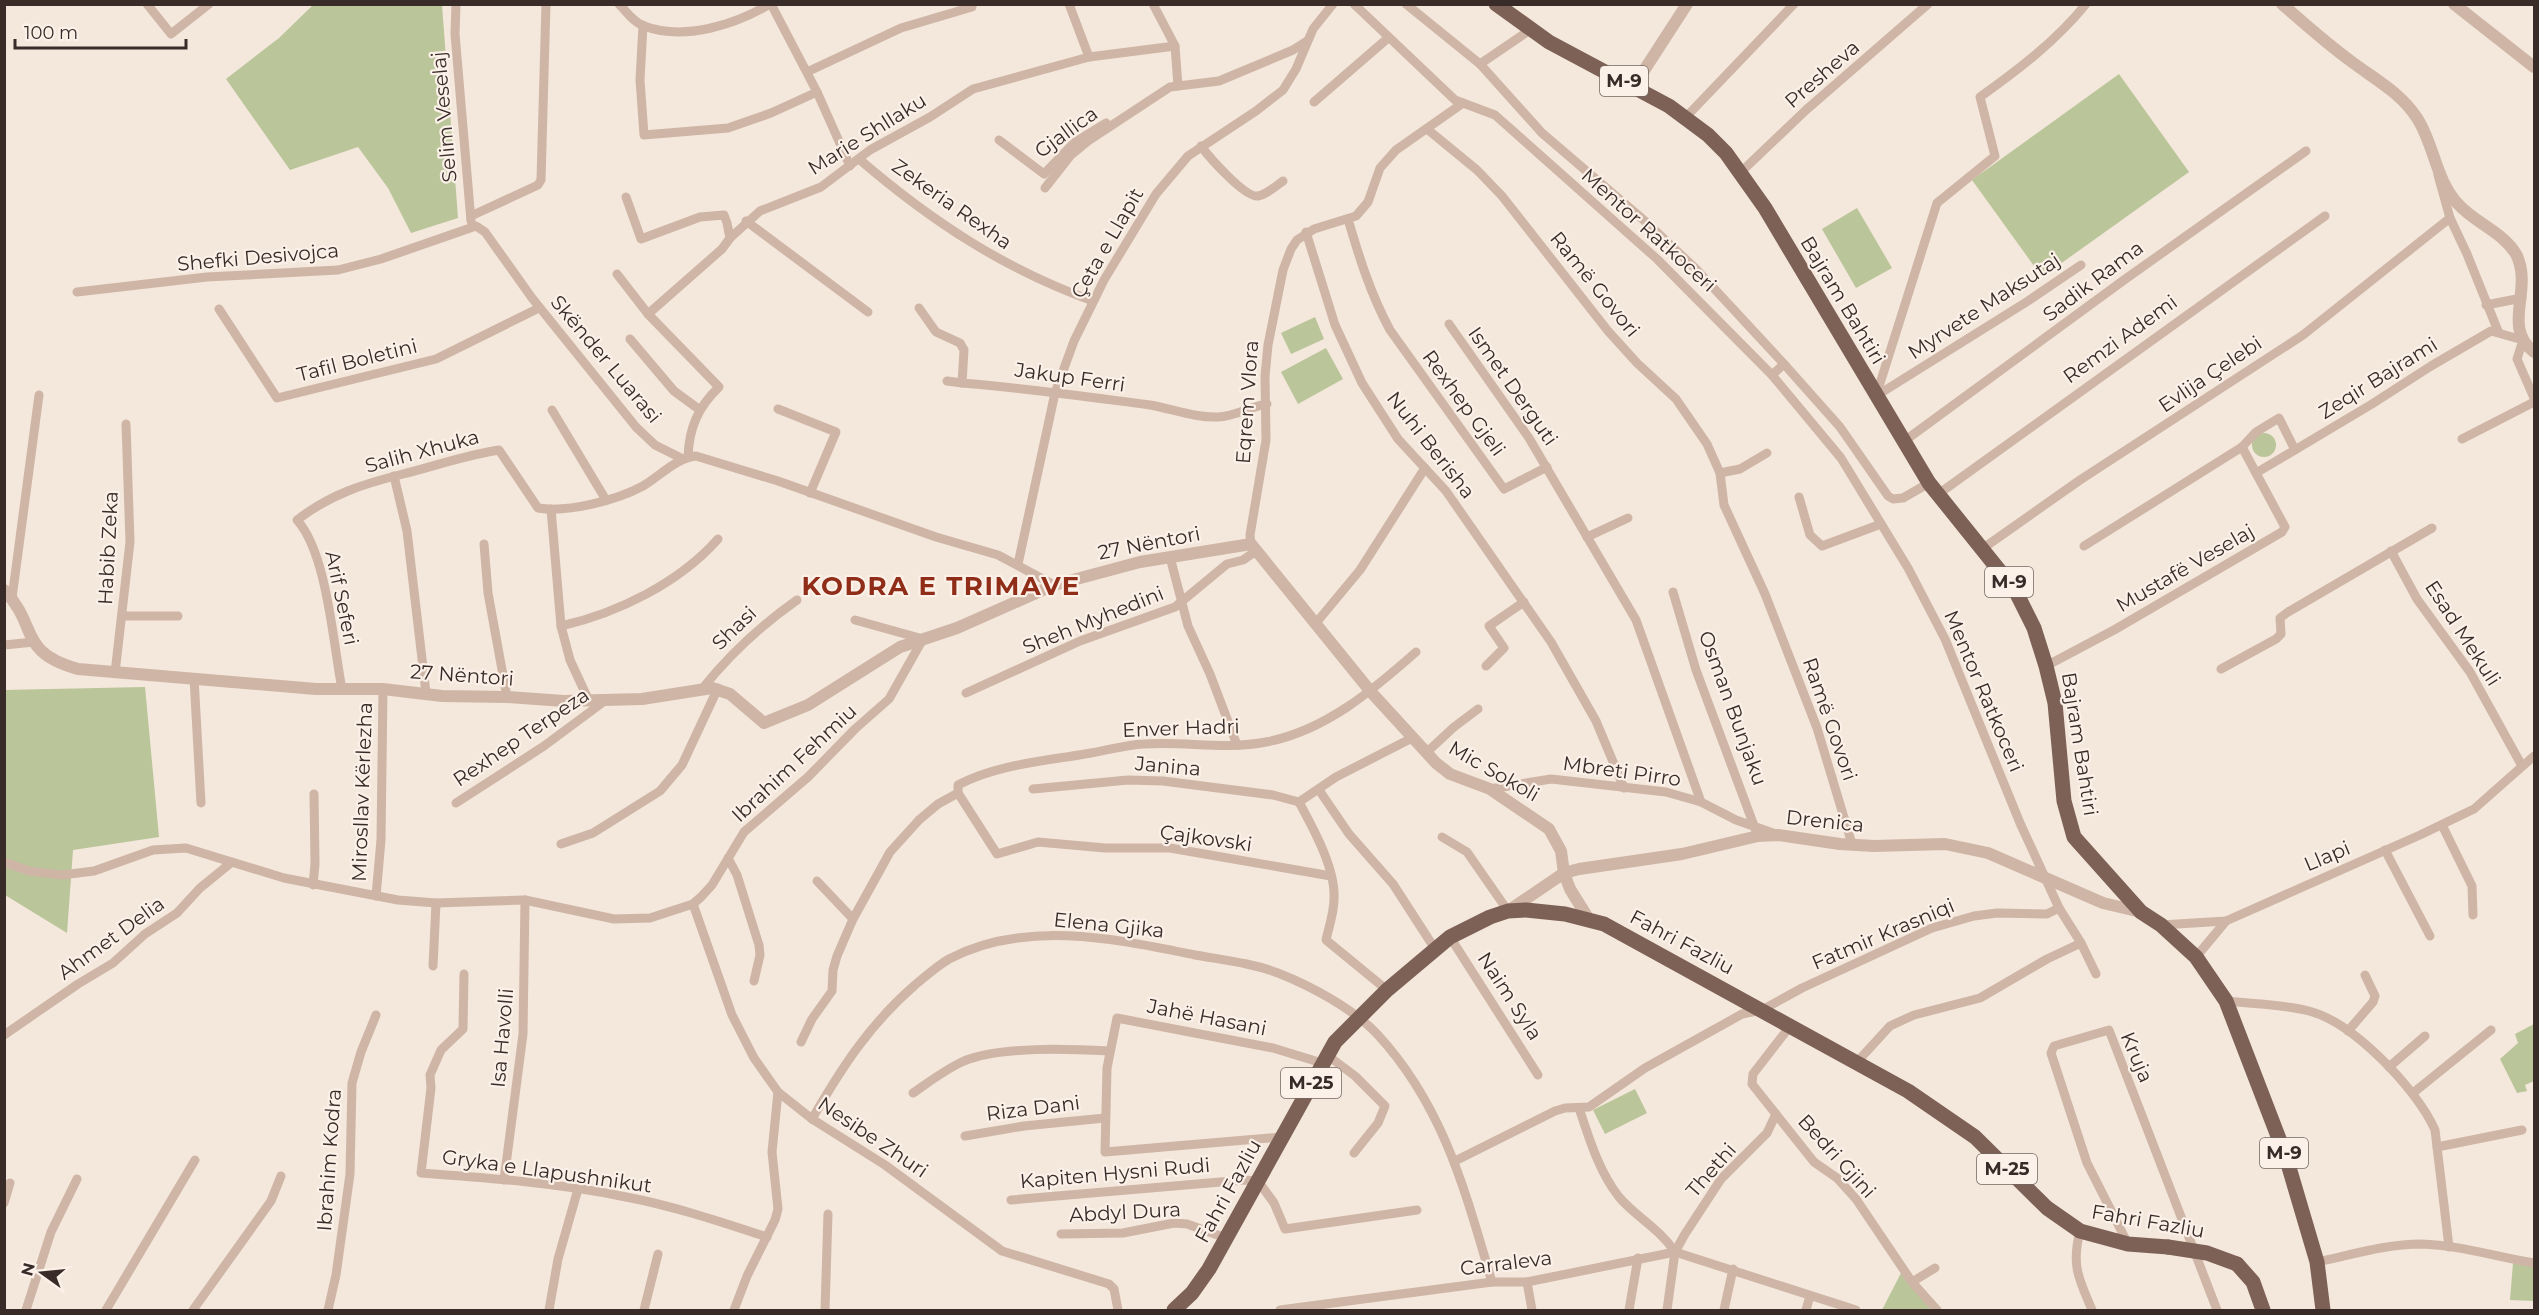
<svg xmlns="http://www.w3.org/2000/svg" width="2539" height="1315" font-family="Montserrat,sans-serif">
  <rect width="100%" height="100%" fill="#f4e7db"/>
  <g fill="#bac59a">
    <path d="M313,5H442L458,218L411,233L388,188L358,147L290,170L226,79L279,38Z"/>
    <path d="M2119,74L2189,172L2042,277L1972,180Z"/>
    <path d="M1857,208L1892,268L1856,288L1822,229Z"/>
    <path d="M1315,317L1324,339L1291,354L1281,333Z"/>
    <path d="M1326,348L1343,379L1298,404L1281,372Z"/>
    <circle cx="2264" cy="445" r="12"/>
    <path d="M145,687L159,837L73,850L67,933L5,895L4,690Z"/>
    <path d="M2534,1024V1081L2525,1085L2527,1091L2517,1093L2500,1059L2518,1043L2515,1034Z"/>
    <path d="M1635,1089L1647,1113L1605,1134L1593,1110Z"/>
    <path d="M2513,1263L2534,1266V1301L2510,1300Z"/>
    <path d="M1901,1273L1931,1310H1882Z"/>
  </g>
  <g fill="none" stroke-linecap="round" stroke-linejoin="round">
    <g stroke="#ceb5a6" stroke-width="9">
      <path d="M147,4L171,34L209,4"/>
      <path d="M456,4L455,34L471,221"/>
      <path d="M619,4C627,12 633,22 644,26C684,41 735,25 770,4"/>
      <path d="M771,4L817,92L850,166"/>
      <path d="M1069,4L1089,57"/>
      <path d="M1153,4L1175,46L1178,86"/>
      <path d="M1354,4L1455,100L1495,115L1657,259L1772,375L1841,458L1908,568L1945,639L2020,823L2059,908L2081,943L2096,974"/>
      <path d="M1406,4L1480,64L1530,30"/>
      <path d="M643,25L640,80L644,135L728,128L771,113L817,92"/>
      <path d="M1480,64L1542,133L1646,222L1696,269L1784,364"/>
      <path d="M807,72L901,28L972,7"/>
      <path d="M1314,102L1388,38"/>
      <path d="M1686,117L1794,4"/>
      <path d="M1427,129L1477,170L1502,196L1608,331L1637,363L1676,399L1707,444L1720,473L1724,505L1765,594L1817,728L1852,844"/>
      <path d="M999,140L1044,174L1075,142L1106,123"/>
      <path d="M1201,146C1209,157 1245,198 1258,196C1266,195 1276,186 1283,181"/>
      <path d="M859,159C931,221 1004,269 1093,301"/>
      <path d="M1741,172L1806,110L1928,4"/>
      <path d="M2438,175L2450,218L2467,254L2498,331"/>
      <path d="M1045,188L1071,155L1088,141L1170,87L1219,81L1231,76L1293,50L1307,41"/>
      <path d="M626,197L641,239L700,217L724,215L727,223L730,238"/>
      <path d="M471,216L538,185L541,180L546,4"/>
      <path d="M1348,219C1359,257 1371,295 1390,330L1504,489L1547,467"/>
      <path d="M746,221L868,312"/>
      <path d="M1306,232L1335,325L1362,383L1398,439L1446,491L1551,642L1596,721L1624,788"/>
      <path d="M617,274L648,314L719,387C698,407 689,428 688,457"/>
      <path d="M77,292L207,277L338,270L381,259L476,226L485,232L532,298L636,427L655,445L683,459"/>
      <path d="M2486,305L2522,298"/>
      <path d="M919,308L936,332L960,343L964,350L962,383C1025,388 1088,397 1150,405C1173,409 1195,418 1218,417C1235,416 1250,407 1267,404"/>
      <path d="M219,309L277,398L436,359L539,308"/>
      <path d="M648,314L722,249L730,238L760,211L821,187L870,150L930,117L973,89L1089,57L1175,46"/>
      <path d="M1449,324L1529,438L1636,620L1701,802"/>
      <path d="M630,339L674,391L700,410"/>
      <path d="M1772,375L1784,364L1840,427L1888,496L1893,499L1903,498L1929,483"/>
      <path d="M947,381L962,383"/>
      <path d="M1876,396L1937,203L1995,156L1980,97C2018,70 2056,41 2086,4"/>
      <path d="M1876,396L2028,301L2081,265"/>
      <path d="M778,409L836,432L810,493"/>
      <path d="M552,410L606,500"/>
      <path d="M2462,439L2534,402"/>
      <path d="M1903,442L2124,280L2306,151"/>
      <path d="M2242,447L2256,432L2279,418L2295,450"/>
      <path d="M1720,473L1740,469L1767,453"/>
      <path d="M2256,473L2372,404L2431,366L2491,331L2523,340L2517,359L2534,398"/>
      <path d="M394,476L407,531L426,693"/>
      <path d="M1937,495L2325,216"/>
      <path d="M1799,497L1810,535L1822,546L1881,524"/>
      <path d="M551,509L561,626L570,660L589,701"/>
      <path d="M1587,537L1628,518"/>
      <path d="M484,544L488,593L507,697"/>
      <path d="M1251,544L1250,535L1266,440L1265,376L1268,345L1283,270L1291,249L1297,240L1314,229L1356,216L1368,202L1380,168L1396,150L1463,103"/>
      <path d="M1982,549L2080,480L2303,335L2450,218"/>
      <path d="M2391,551L2417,599L2470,672L2522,766"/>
      <path d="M1170,557L1188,626L1210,674L1237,745"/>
      <path d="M1018,564L1055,393L1074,341L1104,280L1156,194L1188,156L1256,111L1283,90L1296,69L1313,29L1333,4"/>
      <path d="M1673,592L1696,670L1756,831"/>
      <path d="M12,598L39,395"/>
      <path d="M123,616H178"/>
      <path d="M1316,623L1360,570L1425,468"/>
      <path d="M561,626C618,613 679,583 718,539"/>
      <path d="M4,645L34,642"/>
      <path d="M1486,666L1504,648L1489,626L1524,602"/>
      <path d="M2046,666L2114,630L2282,532L2285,527L2242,447L2084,546"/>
      <path d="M2221,669L2276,639L2281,634L2280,618L2288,612L2432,528"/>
      <path d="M115,673L130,542L126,424"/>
      <path d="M194,678L201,803"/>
      <path d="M342,689C333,643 327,553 297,520C331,494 363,484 403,474C435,466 466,455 499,450L538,508C568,513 617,500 643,486C660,476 676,458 696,456L778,481L936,537L998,555L1054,585"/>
      <path d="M702,689C730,654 760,626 797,600"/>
      <path d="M966,693L1080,641L1175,607L1227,564L1243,560L1256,551"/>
      <path d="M1426,753L1454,727L1478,709"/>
      <path d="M1033,789L1128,780L1163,781L1273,795L1299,802"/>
      <path d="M1490,789L1551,779L1666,792L1701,802L1736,820L1773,833"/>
      <path d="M1319,790L1349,834L1393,884L1435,949"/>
      <path d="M958,793L997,854L1038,842L1105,848H1170L1331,876"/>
      <path d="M1299,802C1313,828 1336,869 1334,899C1334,913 1329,926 1326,940L1387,990"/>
      <path d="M1299,802L1336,777L1412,738"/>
      <path d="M456,803L544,746L606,700"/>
      <path d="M2442,825L2472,886L2473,915"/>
      <path d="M1442,837L1467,852L1508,911"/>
      <path d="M561,844L593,833L660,791L682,765L718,688"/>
      <path d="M2385,850L2430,936"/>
      <path d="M728,858L737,875L759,945L760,955L754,981"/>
      <path d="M4,862L29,871L62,875L94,871L153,850L186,848L284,878L398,900L436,903L525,900L614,919L650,918L693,904L701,897L712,885L744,832L808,777L855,729L889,699L923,639L855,620"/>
      <path d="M817,881L853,919"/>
      <path d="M313,885L315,864L314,794"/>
      <path d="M376,896L381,840L383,689"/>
      <path d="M693,904L732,1015L754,1058L778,1092L812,1119L885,1165L1002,1251L1109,1284L1114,1289L1118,1310"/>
      <path d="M2161,925L2226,921L2420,835L2474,809L2534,756"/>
      <path d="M1450,937L1538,1075"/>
      <path d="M2196,957L2226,921"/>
      <path d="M433,966L436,903"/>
      <path d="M464,974L463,1029L441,1050L430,1075L431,1088L421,1173C489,1178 559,1183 626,1197C674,1206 721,1222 767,1237"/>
      <path d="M2226,1001C2254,1004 2282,1004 2309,1011C2353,1022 2417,1089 2435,1130L2449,1247"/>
      <path d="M1791,1025L1753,1074L1752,1084L1814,1162L1837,1178L1856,1199L1912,1282L1937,1310"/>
      <path d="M2348,1031L2373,1002L2375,996L2365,975"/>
      <path d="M4,1035L78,984L113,963L145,934L177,913L200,888L232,862"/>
      <path d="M801,1042L812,1019L832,991L833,970L837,956L853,919L890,852L919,820L938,804L958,793V785C995,765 1044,761 1085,754C1105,751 1124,745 1144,744C1184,741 1226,750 1266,742C1325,731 1373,690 1416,652"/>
      <path d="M1327,1055L1355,1076L1385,1106L1378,1123L1354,1153"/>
      <path d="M1857,1062L1890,1026L1914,1015L1980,998L2047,959L2081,943"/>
      <path d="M2389,1067L2425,1036"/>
      <path d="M913,1093C929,1082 946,1069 964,1061C1001,1046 1069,1049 1110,1051"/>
      <path d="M2413,1093L2491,1030"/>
      <path d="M1579,1108C1589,1138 1599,1172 1619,1197C1636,1217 1660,1229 1675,1252"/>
      <path d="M812,1119C842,1067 870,1024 915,985C926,976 937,966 949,959C1025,919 1116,939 1195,955C1223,960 1252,963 1278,973C1311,986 1354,1009 1378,1035C1444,1107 1465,1191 1492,1282"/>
      <path d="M965,1136L1024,1126L1105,1118"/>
      <path d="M1282,1137L1105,1152L1107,1068L1117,1018L1273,1048L1322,1063"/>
      <path d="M2437,1147L2522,1130"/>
      <path d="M1455,1161L1555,1111L1565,1108L1589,1107L1645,1068L1742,1014L1762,1010L1802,988L1932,928L1974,916L1997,913L2047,914L2059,908"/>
      <path d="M504,1180L523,1034L525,900"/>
      <path d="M1011,1200L1244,1180L1258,1181L1274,1203L1285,1229L1417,1210"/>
      <path d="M4,1203L10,1183"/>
      <path d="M2080,1231C2071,1266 2079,1279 2092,1310"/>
      <path d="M1061,1234L1123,1233L1174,1223L1187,1224L1226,1238"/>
      <path d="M2128,1244L2087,1163L2051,1053L2054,1046L2109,1030L2217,1310"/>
      <path d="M2317,1262C2351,1255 2386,1244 2421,1244C2459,1245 2497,1257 2534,1263"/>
      <path d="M1527,1282L1532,1310"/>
      <path d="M1912,1282L1935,1268"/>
      <path d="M26,1310L51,1232L77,1179"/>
      <path d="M106,1310L195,1160"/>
      <path d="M193,1310L271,1201L281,1176"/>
      <path d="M328,1310L336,1275L350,1174L352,1083L361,1052L376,1015"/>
      <path d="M549,1310L558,1259L578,1189"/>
      <path d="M644,1310L658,1254"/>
      <path d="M734,1310L747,1276L775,1220L778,1209L772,1152L778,1092"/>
      <path d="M825,1310L828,1214"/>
      <path d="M1280,1310L1492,1282H1527L1675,1252L1856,1310"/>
      <path d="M1629,1310L1638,1258"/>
      <path d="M1667,1310L1675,1252L1685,1234L1721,1179L1767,1133L1776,1114"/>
      <path d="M1724,1310L1733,1269"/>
      <path d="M1806,1310L1810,1296"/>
    </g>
    <g stroke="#ceb5a6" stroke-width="12">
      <path d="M2282,4C2305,24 2327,44 2352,62C2376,80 2401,93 2417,118C2434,144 2436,181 2458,204C2475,223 2503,232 2516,254C2534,289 2501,327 2534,352"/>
      <path d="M2454,4L2534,67"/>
      <path d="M1634,86L1687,4"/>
      <path d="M4,590C39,626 17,652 78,669L316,689H383L442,696L507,697L564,701L642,699L712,688L730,694L764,723L808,705L900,647L957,628L1054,585L1140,562L1251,544L1371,692L1436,763L1450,774L1490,789L1549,829L1561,851L1564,873L1570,889L1588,918"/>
      <path d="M1508,911L1564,873L1579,869L1682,854L1758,836L1778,835L1840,844L1874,846L1945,844L1988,853L2103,903L2141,912"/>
    </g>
    <g stroke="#7d6157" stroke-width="15">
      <path d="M1496,4L1549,42L1669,106L1708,135L1726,153L1765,208L1929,483L2015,590L2034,628L2046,666L2055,703L2064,801L2074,837L2141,912L2161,925L2196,957L2226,1001L2286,1157L2317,1262L2323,1310"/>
      <path d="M2237,1264L2253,1282L2263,1310"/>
      <path d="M1174,1310L1192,1293L1209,1269L1335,1042L1387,990L1450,937L1490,917L1508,911L1526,910L1565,914L1604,924L1908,1091L1975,1137L2047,1208L2080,1231L2128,1244L2168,1247"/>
    </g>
    <path stroke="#7d6157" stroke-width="15" d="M2168,1247L2207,1253L2237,1264"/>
  </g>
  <g text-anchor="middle" stroke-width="4.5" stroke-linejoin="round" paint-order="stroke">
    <g fill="#fbf1e9" stroke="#736762" stroke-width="1.5">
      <rect x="1600" y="66" width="48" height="30" rx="4.5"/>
      <rect x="1985" y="567" width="48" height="30" rx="4.5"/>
      <rect x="1281" y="1068" width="60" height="30" rx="4.5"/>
      <rect x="2260" y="1138" width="48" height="30" rx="4.5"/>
      <rect x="1977" y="1154" width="60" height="30" rx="4.5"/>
    </g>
    <g font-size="18" font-weight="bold" fill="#392c28">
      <text x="1624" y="87">M-9</text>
      <text x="2009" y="588">M-9</text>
      <text x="1311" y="1089">M-25</text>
      <text x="2284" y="1159">M-9</text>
      <text x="2007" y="1175">M-25</text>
    </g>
    <g font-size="20" fill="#392c28" stroke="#fbf1e9">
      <text transform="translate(1822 74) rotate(-41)" y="7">Presheva</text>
      <text transform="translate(444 117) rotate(-95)" y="7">Selim Veselaj</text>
      <text transform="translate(1066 132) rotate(-36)" y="7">Gjallica</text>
      <text transform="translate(867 134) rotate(-32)" y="7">Marie Shllaku</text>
      <text transform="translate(952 204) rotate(35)" y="7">Zekeria Rexha</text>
      <text transform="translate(1649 230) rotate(42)" y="7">Mentor Ratkoceri</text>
      <text transform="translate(1107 243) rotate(-60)" y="7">Çeta e Llapit</text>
      <text transform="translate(258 257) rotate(-5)" y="7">Shefki Desivojca</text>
      <text transform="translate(2093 281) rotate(-37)" y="7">Sadik Rama</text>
      <text transform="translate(1595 284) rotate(51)" y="7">Ramë Govori</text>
      <text transform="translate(1843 300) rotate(59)" y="7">Bajram Bahtiri</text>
      <text transform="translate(1984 306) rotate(-33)" y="7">Myrvete Maksutaj</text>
      <text transform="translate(2120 339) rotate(-36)" y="7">Remzi Ademi</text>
      <text transform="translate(606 359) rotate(50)" y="7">Skënder Luarasi</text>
      <text transform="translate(357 360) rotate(-14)" y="7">Tafil Boletini</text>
      <text transform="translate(2210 374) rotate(-34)" y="7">Evlija Çelebi</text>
      <text transform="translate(1070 377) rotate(8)" y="7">Jakup Ferri</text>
      <text transform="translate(2378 378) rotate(-32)" y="7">Zeqir Bajrami</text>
      <text transform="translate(1513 386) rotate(55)" y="7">Ismet Derguti</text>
      <text transform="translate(1247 402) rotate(-86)" y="7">Eqrem Vlora</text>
      <text transform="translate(1464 403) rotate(54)" y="7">Rexhep Gjeli</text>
      <text transform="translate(1431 445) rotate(52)" y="7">Nuhi Berisha</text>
      <text transform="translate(422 451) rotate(-15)" y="7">Salih Xhuka</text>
      <text transform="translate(1149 543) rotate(-11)" y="7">27 Nëntori</text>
      <text transform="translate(108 548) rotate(-87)" y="7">Habib Zeka</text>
      <text transform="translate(2185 568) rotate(-30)" y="7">Mustafë Veselaj</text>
      <text transform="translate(342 598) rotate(78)" y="7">Arif Seferi</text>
      <text transform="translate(1093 620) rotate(-22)" y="7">Sheh Myhedini</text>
      <text transform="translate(734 628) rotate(-44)" y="7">Shasi</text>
      <text transform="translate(2463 633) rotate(57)" y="7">Esad Mekuli</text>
      <text transform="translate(462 675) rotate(4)" y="7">27 Nëntori</text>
      <text transform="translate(1984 691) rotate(67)" y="7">Mentor Ratkoceri</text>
      <text transform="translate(1733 708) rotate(70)" y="7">Osman Bunjaku</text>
      <text transform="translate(1830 719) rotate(71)" y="7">Ramë Govori</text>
      <text transform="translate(1181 728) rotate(-2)" y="7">Enver Hadri</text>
      <text transform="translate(521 737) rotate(-34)" y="7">Rexhep Terpeza</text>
      <text transform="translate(2080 744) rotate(81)" y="7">Bajram Bahtiri</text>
      <text transform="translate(794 763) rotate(-43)" y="7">Ibrahim Fehmiu</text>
      <text transform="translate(1168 766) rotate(5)" y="7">Janina</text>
      <text transform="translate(1494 771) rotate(30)" y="7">Mic Sokoli</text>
      <text transform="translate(1622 771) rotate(8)" y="7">Mbreti Pirro</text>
      <text transform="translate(362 792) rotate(-88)" y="7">Mirosllav Kërlezha</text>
      <text transform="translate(1825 821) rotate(6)" y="7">Drenica</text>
      <text transform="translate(1206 838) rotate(8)" y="7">Çajkovski</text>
      <text transform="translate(2327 856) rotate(-23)" y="7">Llapi</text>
      <text transform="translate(1109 925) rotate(6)" y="7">Elena Gjika</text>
      <text transform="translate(1883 934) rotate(-23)" y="7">Fatmir Krasniqi</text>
      <text transform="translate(111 938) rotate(-36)" y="7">Ahmet Delia</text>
      <text transform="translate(1682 942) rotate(28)" y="7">Fahri Fazliu</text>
      <text transform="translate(1510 996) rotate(57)" y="7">Naim Syla</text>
      <text transform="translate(1207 1017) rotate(11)" y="7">Jahë Hasani</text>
      <text transform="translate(502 1038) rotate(-85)" y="7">Isa Havolli</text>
      <text transform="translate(2137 1057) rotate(67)" y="7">Kruja</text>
      <text transform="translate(1033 1108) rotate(-7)" y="7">Riza Dani</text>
      <text transform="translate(873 1137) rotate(34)" y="7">Nesibe Zhuri</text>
      <text transform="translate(1837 1156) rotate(48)" y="7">Bedri Gjini</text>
      <text transform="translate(329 1160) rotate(-86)" y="7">Ibrahim Kodra</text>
      <text transform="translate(1711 1170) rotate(-49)" y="7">Thethi</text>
      <text transform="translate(547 1171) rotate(8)" y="7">Gryka e Llapushnikut</text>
      <text transform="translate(1115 1173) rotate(-5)" y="7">Kapiten Hysni Rudi</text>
      <text transform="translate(1228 1191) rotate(-61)" y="7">Fahri Fazliu</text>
      <text transform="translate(1125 1212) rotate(-3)" y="7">Abdyl Dura</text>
      <text transform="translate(2148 1221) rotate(10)" y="7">Fahri Fazliu</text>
      <text transform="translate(1506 1263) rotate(-7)" y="7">Carraleva</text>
    </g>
    <g font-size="26" font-weight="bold" letter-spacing="1.5" fill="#902d18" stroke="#fbf1e9">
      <text x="941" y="595">KODRA E TRIMAVE</text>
    </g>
  </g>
  <rect width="2539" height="1315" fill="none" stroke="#392c28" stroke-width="12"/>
  <g transform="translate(42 1273) rotate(285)" stroke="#fbf1e9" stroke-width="4.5" paint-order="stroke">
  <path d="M0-4.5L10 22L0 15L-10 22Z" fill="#392c28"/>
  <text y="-9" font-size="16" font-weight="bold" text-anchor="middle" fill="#392c28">N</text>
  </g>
  <path d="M15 39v9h171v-9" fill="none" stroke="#392c28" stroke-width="3"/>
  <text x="24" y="39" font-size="18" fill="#392c28" stroke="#fbf1e9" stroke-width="4.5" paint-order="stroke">100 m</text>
</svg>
